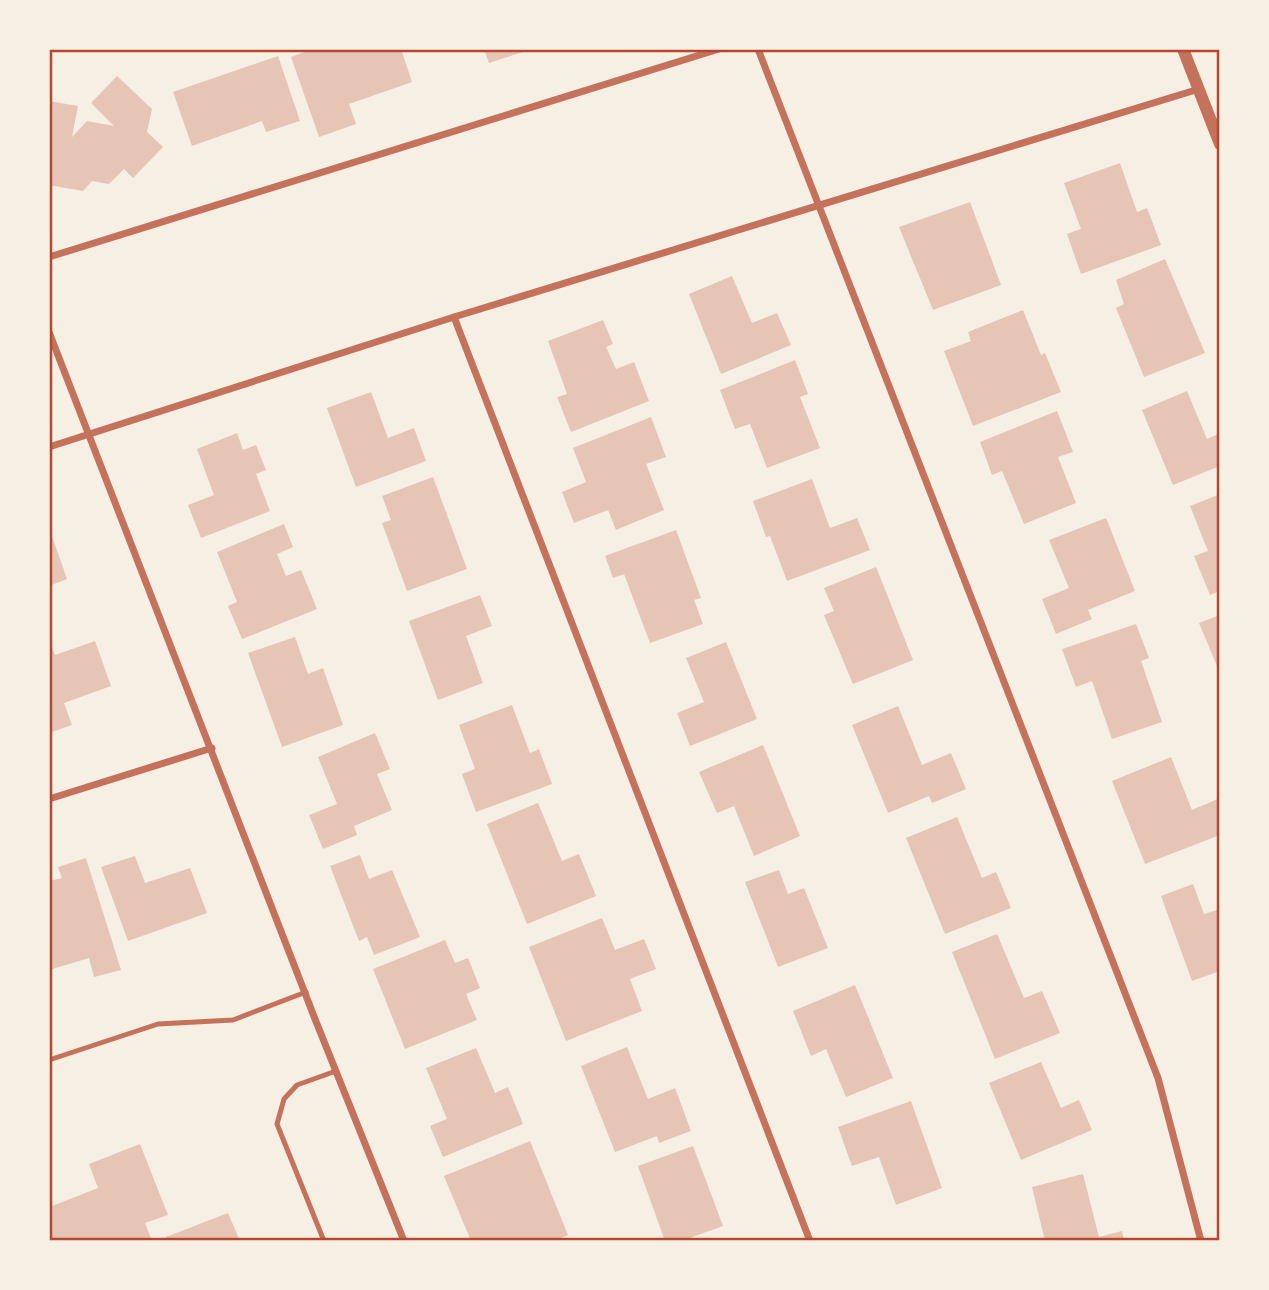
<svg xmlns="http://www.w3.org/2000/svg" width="1269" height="1290" font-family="Montserrat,sans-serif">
  <rect width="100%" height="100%" fill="#f6efe4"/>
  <g fill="#e6c5b7">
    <path d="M313,49H401L412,82L349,104L356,124L319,137L291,57Z"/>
    <path d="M484,49H522L523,52L489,63Z"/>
    <path d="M278,56L300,121L266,132L262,121L192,146L173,92Z"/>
    <path d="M117,76L152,109L147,132L163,147L133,178L124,169L109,184L92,181L83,191L49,185V101L78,106L72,137L87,121L114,126L91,103Z"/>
    <path d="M1120,163L1137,212L1147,208L1161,245L1081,274L1067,234L1081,229L1064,183Z"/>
    <path d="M970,202L1001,285L933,310L899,227Z"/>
    <path d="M1165,259L1205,353L1144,377L1116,308L1124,304L1116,280Z"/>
    <path d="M732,276L752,323L777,313L791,345L721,374L689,294Z"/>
    <path d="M1023,310L1041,355L1045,353L1061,392L973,426L944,351L971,341L968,332Z"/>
    <path d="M603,320L613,344L606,347L616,369L634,362L649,401L571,432L557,397L567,394L548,341Z"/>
    <path d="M795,360L808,394L800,397L820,448L767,468L750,424L735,429L720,390Z"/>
    <path d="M1187,391L1207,439L1220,433V466L1173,485L1142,410Z"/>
    <path d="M371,392L388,438L414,428L426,461L356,487L327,408Z"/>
    <path d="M1057,411L1073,452L1058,457L1076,503L1024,524L1002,471L992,475L980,442Z"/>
    <path d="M651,417L666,457L646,464L664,510L616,530L608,510L574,523L562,492L586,482L573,448Z"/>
    <path d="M237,433L243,450L256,445L266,470L256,474L270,511L201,538L188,505L214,495L197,449Z"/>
    <path d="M433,477L467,569L407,591L382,523L391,520L382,496Z"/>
    <path d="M812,479L830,528L857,518L870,550L787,581L770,536L766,537L753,501Z"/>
    <path d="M1220,494V591L1210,595L1194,556L1208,551L1190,506Z"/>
    <path d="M1106,518L1135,591L1088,610L1092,619L1056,634L1042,599L1069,588L1049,540Z"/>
    <path d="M284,524L293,547L277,554L286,576L301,570L317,609L242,639L228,606L237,602L217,552Z"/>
    <path d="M676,530L701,598L694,600L703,624L650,643L624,574L613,578L605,556Z"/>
    <path d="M52,536L67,579L49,586V537Z"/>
    <path d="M876,567L913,660L853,684L824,615L834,611L824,588Z"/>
    <path d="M480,595L492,626L466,636L483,683L438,700L409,621Z"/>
    <path d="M1220,615V673L1199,623Z"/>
    <path d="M1136,624L1149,658L1141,661L1162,722L1112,739L1092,681L1076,687L1062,649Z"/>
    <path d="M295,637L308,674L323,668L343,725L282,747L248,653Z"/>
    <path d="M49,640L55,655L95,641L111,686L64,703L72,725L49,733Z"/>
    <path d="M726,642L757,719L690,746L677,713L704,702L686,658Z"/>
    <path d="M512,705L530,753L539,749L552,784L476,812L462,774L475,769L459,725Z"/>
    <path d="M898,706L922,765L951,753L966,789L932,803L929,796L888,813L852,725Z"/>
    <path d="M375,733L390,769L377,774L392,810L354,826L357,835L323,849L309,815L337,804L318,757Z"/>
    <path d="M763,745L800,836L754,856L734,806L717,813L699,772Z"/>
    <path d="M1171,757L1192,810L1220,798V835L1145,864L1112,781Z"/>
    <path d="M538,803L562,861L579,854L596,896L527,924L487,824Z"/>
    <path d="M957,817L982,878L996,872L1011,908L945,934L906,838Z"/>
    <path d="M360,855L369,879L392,870L420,937L374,955L367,937L359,941L330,866Z"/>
    <path d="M135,856L145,883L190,868L207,913L128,941L101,867Z"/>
    <path d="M86,858L121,970L94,977L89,958L49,970V881L62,878L58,867Z"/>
    <path d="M779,870L788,894L804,888L828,948L778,967L745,882Z"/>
    <path d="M1193,884L1204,914L1220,909V971L1192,981L1161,896Z"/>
    <path d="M602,918L615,950L644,939L656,969L630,979L642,1011L566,1041L529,947Z"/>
    <path d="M997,934L1024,998L1042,991L1060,1033L995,1059L952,952Z"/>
    <path d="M445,940L455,963L468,958L480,988L466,994L477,1020L405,1049L373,969Z"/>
    <path d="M855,985L893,1078L846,1097L826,1049L811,1056L793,1011Z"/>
    <path d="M627,1047L648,1099L675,1088L691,1131L659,1143L657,1136L615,1152L581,1066Z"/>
    <path d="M476,1048L495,1093L508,1087L523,1124L443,1157L430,1126L447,1119L426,1068Z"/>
    <path d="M1041,1062L1061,1108L1079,1100L1092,1130L1021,1160L989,1083Z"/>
    <path d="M911,1101L942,1188L896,1205L879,1157L852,1166L838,1127Z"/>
    <path d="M530,1141L568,1235L553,1241H471L444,1176Z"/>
    <path d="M140,1144L168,1215L145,1223L152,1241H49L52,1206L98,1188L89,1164Z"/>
    <path d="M693,1146L723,1226L681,1241H665L638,1166Z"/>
    <path d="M1083,1174L1099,1237L1122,1231L1124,1241H1045L1032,1187Z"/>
    <path d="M228,1213L240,1241H167L166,1237Z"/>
  </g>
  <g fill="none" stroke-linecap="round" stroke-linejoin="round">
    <g stroke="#c5725c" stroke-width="5">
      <path d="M49,1060L158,1024L233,1020L306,992"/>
      <path d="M324,1241L277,1124L284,1099L297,1085L336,1071"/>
    </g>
    <g stroke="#c5725c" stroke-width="7">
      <path d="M758,49L1158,1078L1201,1241"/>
      <path d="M49,257L719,49"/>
      <path d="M454,317L810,1241"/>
      <path d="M49,332L315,1019L404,1241"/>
      <path d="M49,447L454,317L1199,89"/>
      <path d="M49,799L212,748"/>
    </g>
    <path stroke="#c5725c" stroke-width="12" d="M1183,49L1220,144"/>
  </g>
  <rect width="1269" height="1290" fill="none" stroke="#f6efe4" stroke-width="102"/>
  <rect x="51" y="51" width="1167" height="1188" fill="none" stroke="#b5482f" stroke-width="2.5"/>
</svg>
